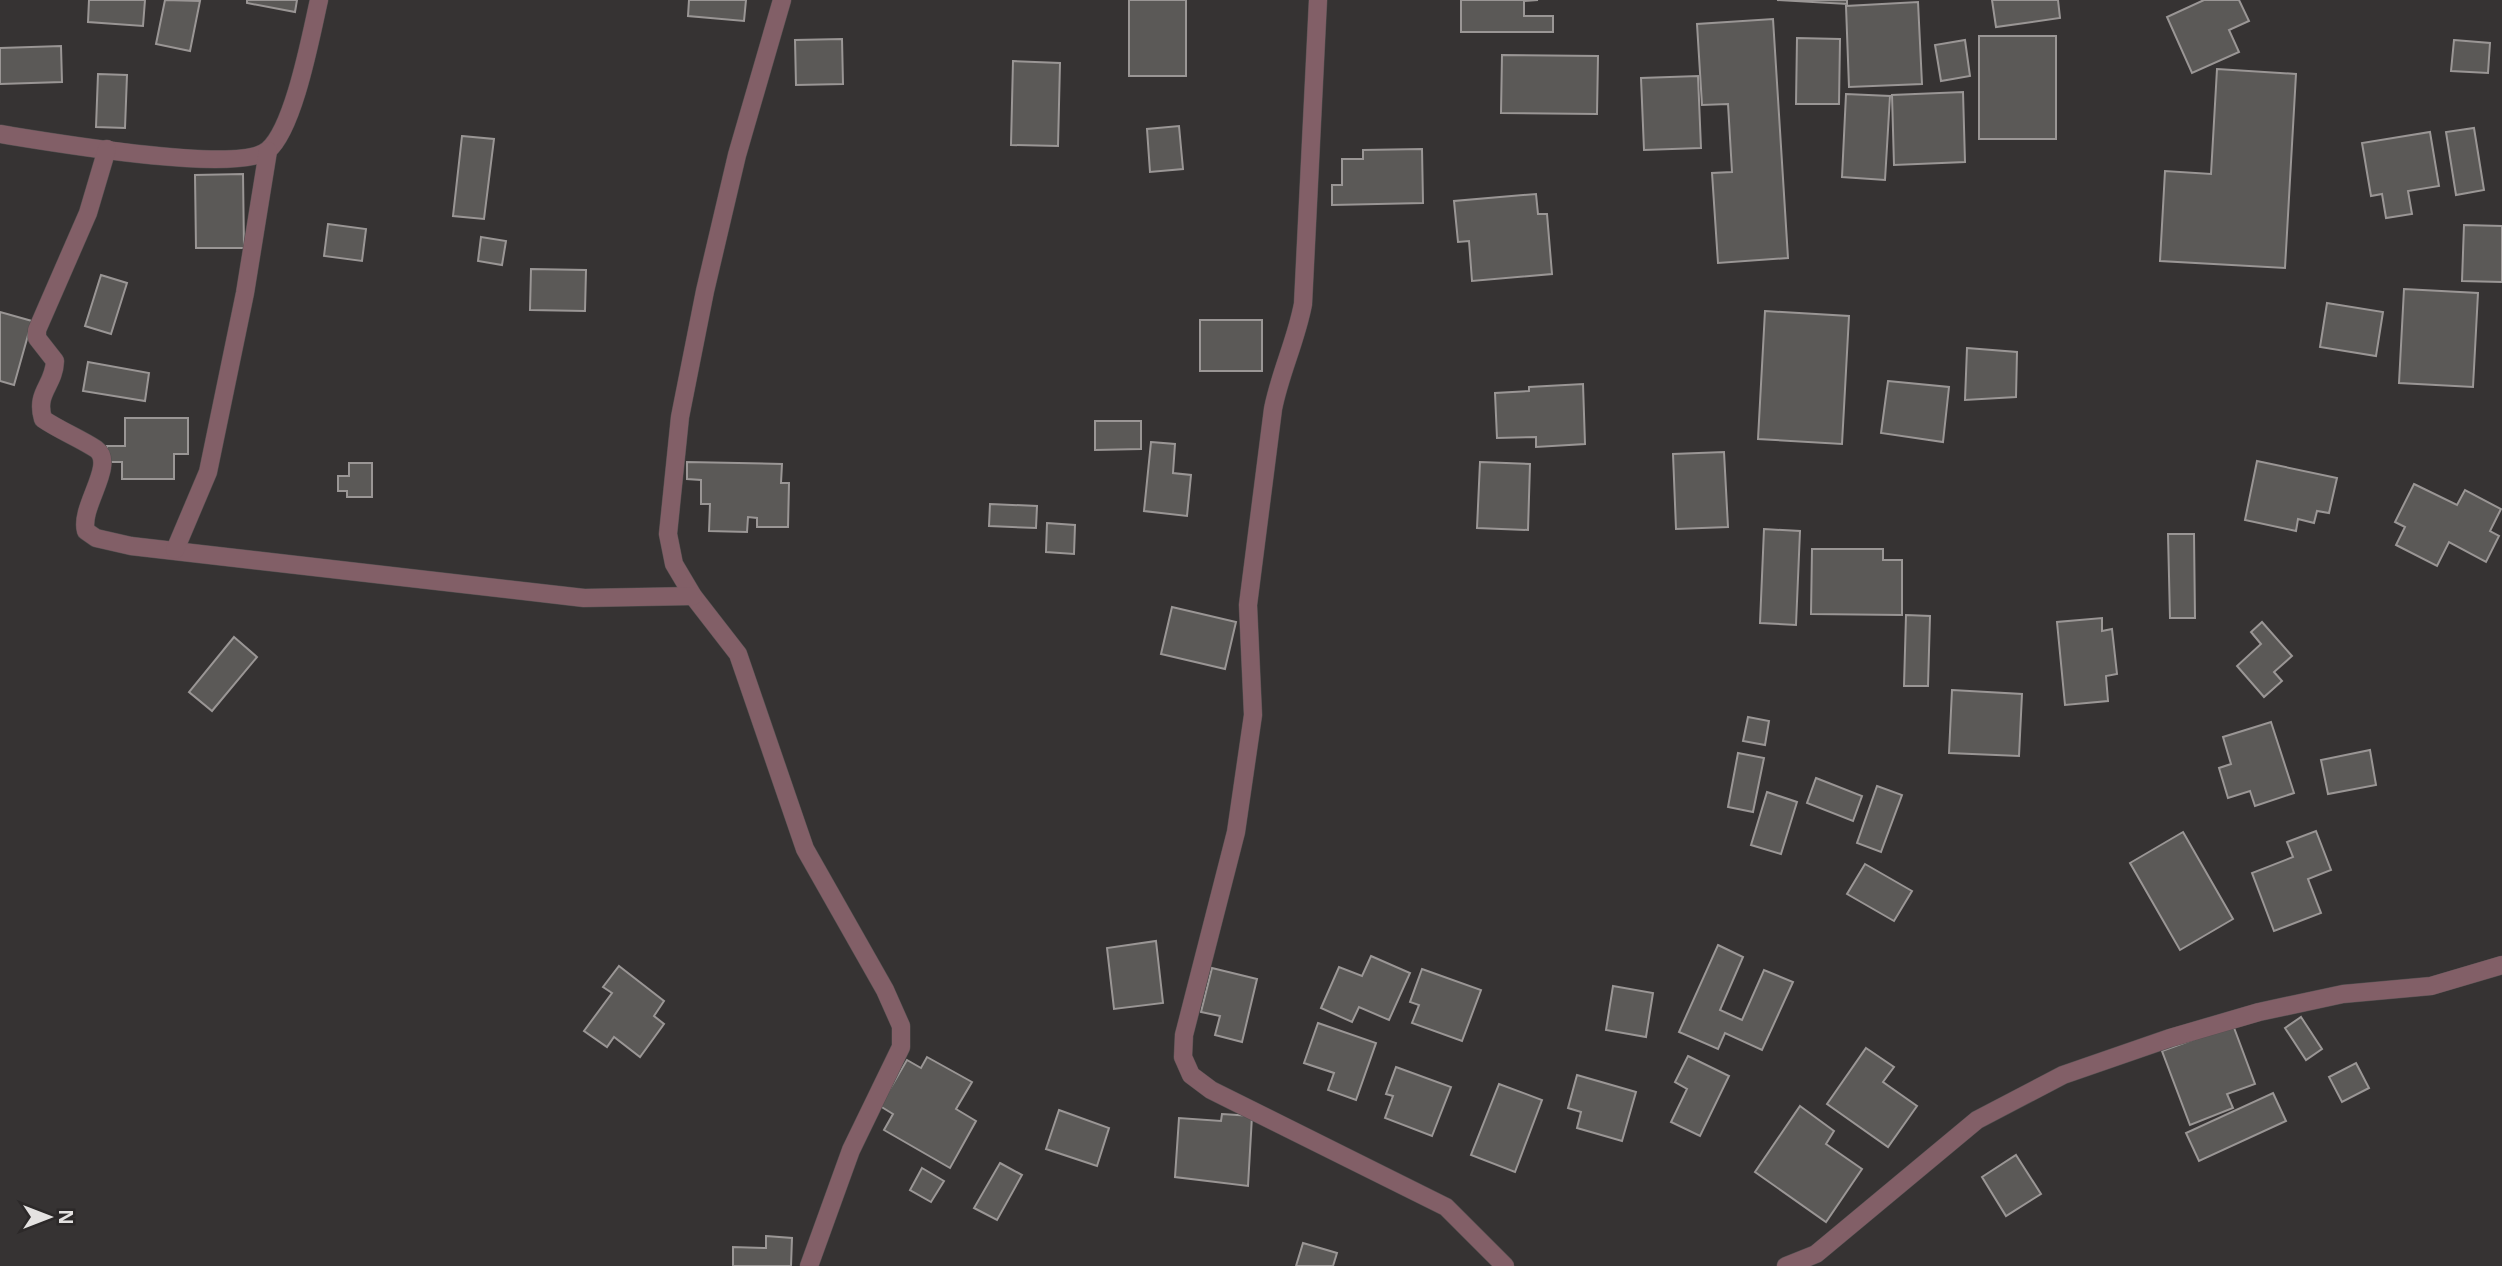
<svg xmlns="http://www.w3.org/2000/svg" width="2502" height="1266" font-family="'Noto Sans',sans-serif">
  <rect width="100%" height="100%" fill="#363333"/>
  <g fill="#5b5957" stroke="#9a9695" stroke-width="2">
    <path d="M89,0H145L143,26L88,22Z"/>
    <path d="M165,0L200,1L190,51L156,44Z"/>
    <path d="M247,0H297L295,12L247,3Z"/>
    <path d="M689,0H746L744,21L688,16Z"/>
    <rect x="1129" y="0" width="57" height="76"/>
    <path d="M1461,0H1538L1524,1V16H1553V32H1461Z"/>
    <path d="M1777,0H1847V4Z"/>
    <path d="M1992,0H2058L2060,18L1996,27Z"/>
    <path d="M2204,0H2239L2249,21L2229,30L2239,52L2192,73L2167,17Z"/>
    <path d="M1918,2L1922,84L1849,87L1846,6Z"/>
    <path d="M1773,19L1788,258L1718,263L1712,173L1732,172L1728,104L1702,105L1697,24Z"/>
    <rect x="1979" y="36" width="77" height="103"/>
    <path d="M1797,38L1840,39L1839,104H1796Z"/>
    <path d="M842,39L843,84L796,85L795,40Z"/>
    <path d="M1965,40L1970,76L1941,81L1935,45Z"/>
    <path d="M2454,40L2490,43L2488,73L2451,71Z"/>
    <path d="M61,46L62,82L0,84V48Z"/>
    <path d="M1502,55L1598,56L1597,114L1501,113Z"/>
    <path d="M1013,61L1060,63L1058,146L1011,145Z"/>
    <path d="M2217,69L2296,74L2285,268L2160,261L2165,171L2211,174Z"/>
    <path d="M98,74L127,75L125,128L96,127Z"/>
    <path d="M1698,76L1701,148L1644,150L1641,78Z"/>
    <path d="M1963,92L1965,162L1894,165L1892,95Z"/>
    <path d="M1846,94L1890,96L1885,180L1842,177Z"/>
    <path d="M1179,126L1183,169L1150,172L1147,129Z"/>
    <path d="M2474,128L2484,190L2456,195L2446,132Z"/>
    <path d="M2430,132L2439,186L2408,191L2412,214L2386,218L2382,194L2371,196L2362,143Z"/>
    <path d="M462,136L494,139L484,219L453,216Z"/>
    <path d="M1422,149L1423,203L1332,205V185H1342V159H1363V150Z"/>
    <path d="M243,174L244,248H196L195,175Z"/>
    <path d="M1536,194L1538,214H1547L1552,274L1472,281L1469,241L1458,242L1454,201Z"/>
    <path d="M328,224L366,229L362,261L324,256Z"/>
    <path d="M2464,225L2502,226V282L2462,281Z"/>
    <path d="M481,237L506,241L502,265L478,261Z"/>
    <path d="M531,269L586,270L585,311L530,310Z"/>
    <path d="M101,275L127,283L111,334L85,326Z"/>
    <path d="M2404,289L2478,293L2473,387L2399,383Z"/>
    <path d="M2327,303L2383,312L2376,356L2320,347Z"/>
    <path d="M1765,311L1849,316L1842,444L1758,439Z"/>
    <path d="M0,312L32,321L14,385L0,381Z"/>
    <rect x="1200" y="320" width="62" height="51"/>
    <path d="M1967,348L2017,352L2016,397L1965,400Z"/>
    <path d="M88,362L149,373L145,401L83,391Z"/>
    <path d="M1888,381L1949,387L1943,442L1881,433Z"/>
    <path d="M1583,384L1585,444L1536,447V437L1497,438L1495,393L1529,391V387Z"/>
    <path d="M125,418H188V454H174V479H122V462H107V446H125Z"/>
    <path d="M1095,421H1141V449L1095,450Z"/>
    <path d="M1151,442L1175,444L1173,473L1191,475L1187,516L1144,511Z"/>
    <path d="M1724,452L1728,527L1676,529L1673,454Z"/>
    <path d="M2257,461L2337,478L2329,513L2317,511L2314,523L2298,519L2296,531L2245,520Z"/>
    <path d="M687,462L782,464L781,483H789L788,527H757V518L748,517L747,532L709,531L710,504H701V480L687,479Z"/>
    <path d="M1480,462L1530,464L1528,530L1477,528Z"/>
    <path d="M349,463H372V497H347V491H338V476H349Z"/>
    <path d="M2414,484L2457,505L2465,490L2501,509L2490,531L2499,536L2486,562L2449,542L2437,566L2396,545L2405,527L2395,522Z"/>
    <path d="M990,504L1037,506L1036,528L989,526Z"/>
    <path d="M1047,523L1075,525L1074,554L1046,552Z"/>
    <path d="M1764,529L1800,531L1796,625L1760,623Z"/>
    <path d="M2168,534H2194L2195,618H2170Z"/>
    <path d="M1812,549H1883V560H1902V615L1811,614Z"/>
    <path d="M1172,607L1236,622L1225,669L1161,654Z"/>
    <path d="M1906,615L1930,616L1928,686H1904Z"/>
    <path d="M2102,618V631L2112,629L2117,674L2106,676L2108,701L2065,705L2057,622Z"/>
    <path d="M2262,622L2292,656L2274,672L2282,681L2264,697L2237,666L2261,644L2251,632Z"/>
    <path d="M234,637L257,657L212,711L189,692Z"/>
    <path d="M1952,690L2022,694L2019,756L1949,753Z"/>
    <path d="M1748,717L1769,721L1765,745L1743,741Z"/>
    <path d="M2271,722L2294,793L2255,806L2250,791L2228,798L2219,768L2231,764L2223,737Z"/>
    <path d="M2370,750L2376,785L2328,794L2321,760Z"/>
    <path d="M1738,753L1764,758L1753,812L1728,807Z"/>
    <path d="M1816,778L1862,796L1853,821L1807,803Z"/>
    <path d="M1877,786L1902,795L1881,852L1857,843Z"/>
    <path d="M1767,792L1797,802L1781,854L1751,845Z"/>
    <path d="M2316,831L2331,870L2308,879L2321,913L2274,931L2252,873L2293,857L2287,842Z"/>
    <path d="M2183,832L2233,919L2180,950L2130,863Z"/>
    <path d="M1865,864L1912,891L1894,921L1847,894Z"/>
    <path d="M1156,941L1163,1003L1114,1009L1107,948Z"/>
    <path d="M1718,945L1743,957L1720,1010L1742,1020L1764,970L1793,982L1762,1050L1725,1033L1718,1049L1679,1032Z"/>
    <path d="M1371,956L1410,973L1389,1020L1359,1007L1352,1022L1321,1008L1339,967L1362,976Z"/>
    <path d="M619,966L664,1001L654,1016L664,1024L640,1057L614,1037L607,1047L584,1031L612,993L603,987Z"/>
    <path d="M1212,968L1257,979L1242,1042L1215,1035L1220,1016L1201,1012Z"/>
    <path d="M1422,969L1481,990L1462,1041L1412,1023L1419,1005L1410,1002Z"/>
    <path d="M1613,986L1653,993L1646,1037L1606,1030Z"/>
    <path d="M2301,1017L2322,1049L2306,1060L2285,1028Z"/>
    <path d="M1318,1023L1376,1043L1356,1100L1328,1090L1334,1073L1304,1063Z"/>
    <path d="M2233,1025L2255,1084L2227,1094L2233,1108L2190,1125L2162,1051Z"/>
    <path d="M1866,1048L1894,1067L1883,1082L1917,1106L1888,1147L1827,1104Z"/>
    <path d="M1688,1056L1729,1076L1700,1136L1671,1122L1687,1089L1675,1082Z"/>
    <path d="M927,1057L972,1082L956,1109L976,1121L950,1168L884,1130L893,1114L880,1106L907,1060L921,1068Z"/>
    <path d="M2356,1063L2369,1088L2342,1102L2329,1077Z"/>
    <path d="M1396,1067L1451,1087L1432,1136L1385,1118L1393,1096L1386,1094Z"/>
    <path d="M1577,1075L1636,1092L1622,1141L1577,1128L1581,1112L1568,1108Z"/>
    <path d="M1499,1084L1542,1100L1515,1172L1471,1155Z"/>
    <path d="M2273,1093L2286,1121L2199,1161L2186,1133Z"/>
    <path d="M1800,1106L1834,1131L1826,1144L1862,1169L1826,1222L1755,1172Z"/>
    <path d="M1059,1110L1109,1128L1097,1166L1046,1149Z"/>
    <path d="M1222,1114L1252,1116L1248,1186L1175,1177L1179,1118L1221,1121Z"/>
    <path d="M2016,1155L2041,1194L2006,1216L1982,1177Z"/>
    <path d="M1000,1163L1022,1175L997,1220L974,1208Z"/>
    <path d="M922,1168L944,1181L931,1202L910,1190Z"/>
    <path d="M766,1236L792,1238L791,1266H733V1247L766,1248Z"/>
    <path d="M1303,1243L1337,1253L1333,1266H1296Z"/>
  </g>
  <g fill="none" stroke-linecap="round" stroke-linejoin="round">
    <defs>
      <g id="minor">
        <path d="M782,0L737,155L705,291L680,417L668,534L674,564L693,596L738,654L805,849L885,990L901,1026V1047L851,1150L809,1266"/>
        <path d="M1318,0L1303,304C1296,341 1280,373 1273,409L1248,605L1253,715L1236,832L1184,1035L1183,1057L1191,1075L1211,1090L1446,1207L1505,1266"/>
        <path d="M0,134C44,141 239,175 268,150C294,128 311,35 319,0"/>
        <path d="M107,149L88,213L37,330V338L55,361C54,386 35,392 43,419C59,430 79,438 96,449C117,464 79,507 86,531L96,538L131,546L584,598L693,596"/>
        <path d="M175,550L208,472L245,293L268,151"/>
        <path d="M1786,1266L1816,1254L1977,1120L2063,1075L2170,1038L2259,1012L2343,994L2431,986L2502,965"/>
      </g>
    </defs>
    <use href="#minor" stroke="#524f4f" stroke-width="19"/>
    <use href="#minor" stroke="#825f67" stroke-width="18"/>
  </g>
  <g transform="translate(49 1217) rotate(90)" stroke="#2c2929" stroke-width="5" paint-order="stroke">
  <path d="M0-5L12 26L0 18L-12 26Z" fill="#e4e2e1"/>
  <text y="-10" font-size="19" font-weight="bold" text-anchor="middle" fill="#e4e2e1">N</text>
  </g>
</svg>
